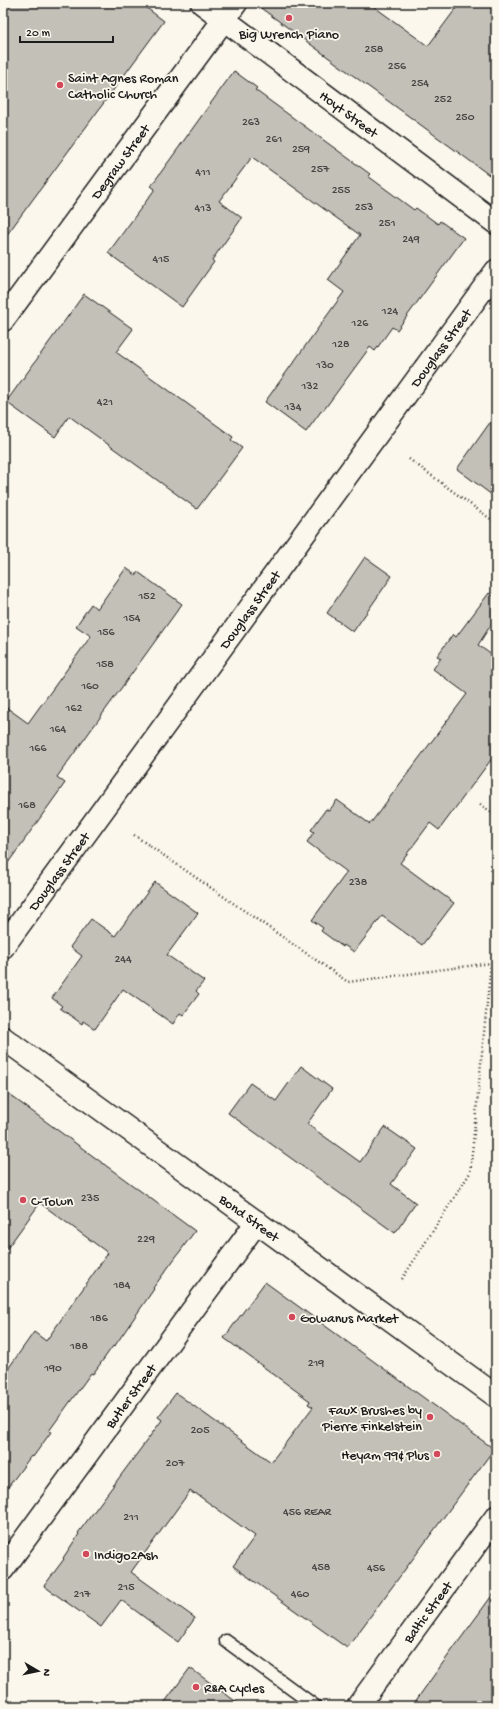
<svg xmlns="http://www.w3.org/2000/svg" width="499" height="1709" font-family="'Gochi Hand',sans-serif">
  <rect width="100%" height="100%" fill="#fbf7ec"/>
  <filter id="ink" filterUnits="userSpaceOnUse"><feTurbulence type="fractalNoise" baseFrequency=".025" numOctaves="2"/><feDisplacementMap in="SourceGraphic" scale="8" xChannelSelector="R" yChannelSelector="G"/><feConvolveMatrix kernelMatrix="1 2 1 2 8 2 1 2 1" color-interpolation-filters="sRGB"/></filter>
  <g filter="url(#ink)">
    <g fill="#c3c0b8" stroke="#1c1c1c">
      <path d="M3,3H140L164,21L3,240Z"/>
      <path d="M254,3H369L428,46L460,3H496V180Z"/>
      <path d="M234,71L257,88L255,90L370,174L368,176L414,210L416,208L438,224L440,221L464,238L397,330L392,327L375,351L370,347L323,411L322,410L306,432L265,402L344,292L328,280L360,235L252,157L219,201L242,218L212,260L214,262L182,307L108,253L155,189L151,186Z"/>
      <path d="M84,294L133,329L116,352L233,437L231,440L242,448L197,509L69,416L55,437L6,402Z"/>
      <path d="M496,414V498L457,469Z"/>
      <path d="M365,557L392,576L353,632L327,613Z"/>
      <path d="M126,568L136,575L138,572L182,604L57,777L65,783L3,870V705L28,723L91,636L76,626L91,604L97,609Z"/>
      <path d="M489,593L496,598V617L478,645L496,658V753L439,830L430,823L400,863L454,903L422,945L382,916L354,952L344,945L343,947L321,931L323,928L312,920L347,872L307,842L314,832L311,830L326,809L329,811L337,800L370,824L467,694L433,669L441,658L437,656L453,634L456,637Z"/>
      <path d="M155,882L198,913L167,955L204,981L196,991L199,994L183,1015L180,1013L173,1024L123,989L95,1029L83,1021L82,1024L60,1008L62,1006L52,998L82,956L70,947L91,919L115,936Z"/>
      <path d="M301,1066L332,1089L307,1124L360,1162L385,1127L417,1149L391,1184L416,1203L395,1233L228,1113L250,1083L276,1101Z"/>
      <path d="M3,1090L195,1231L153,1288L154,1289L114,1347L113,1346L93,1374L91,1373L49,1431L51,1432L33,1457L31,1456L3,1494V1376L34,1332L46,1341L108,1253L40,1203L3,1254Z"/>
      <path d="M265,1282L494,1449L347,1648L233,1566L255,1536L195,1493L194,1494L190,1491L131,1572L195,1618L178,1642L121,1600L101,1627L44,1586L64,1559L63,1558L79,1534L78,1533L162,1420L158,1417L176,1393L271,1462L313,1407L308,1404L310,1401L224,1338Z"/>
      <path d="M496,1590V1706H412L437,1671Z"/>
      <path d="M190,1668L242,1706H162Z"/>
    </g>
    <g fill="none" stroke-linecap="round" stroke-linejoin="round">
      <defs>
        <path id="lane" d="M226,1641L315,1706"/>
        <g id="street">
          <path id="s1" d="M202,3L496,223"/>
          <path id="s2" d="M3,320L236,3"/>
          <path id="s3" d="M3,947L496,271"/>
          <path id="s4" d="M3,1038L496,1396"/>
          <path id="s5" d="M3,1569L257,1222"/>
          <path id="s6" d="M358,1706L496,1517"/>
        </g>
      </defs>
      <use href="#lane" stroke="#1c1c1c" stroke-width="15"/>
      <use href="#street" stroke="#1c1c1c" stroke-width="25"/>
      <g stroke="#1c1c1c" stroke-width="2.5" stroke-dasharray="1 3" stroke-linecap="butt">
        <path d="M409,459L496,523"/>
        <path d="M480,804L496,816"/>
        <path d="M134,835L348,982L491,963L496,958"/>
        <path d="M402,1279L470,1173L491,963"/>
      </g>
      <use href="#lane" stroke="#fbf7ec" stroke-width="12"/>
      <use href="#street" stroke="#fbf7ec" stroke-width="22"/>
    </g>
  </g>
  <g fill="#d1495b" stroke="#fbf7ec" stroke-width="1.5">
    <circle cx="289" cy="18" r="4"/>
    <circle cx="60" cy="85" r="4"/>
    <circle cx="23" cy="1200" r="4"/>
    <circle cx="292" cy="1317" r="4"/>
    <circle cx="430" cy="1417" r="4"/>
    <circle cx="437" cy="1454" r="4"/>
    <circle cx="86" cy="1554" r="4"/>
    <circle cx="196" cy="1687" r="4"/>
  </g>
  <g text-anchor="middle" stroke-width="3.5" stroke-linejoin="round" paint-order="stroke">
    <g font-size="12" fill="#464543">
      <text x="374" y="52">258</text>
      <text x="397" y="69">256</text>
      <text x="420" y="86">254</text>
      <text x="443" y="102">252</text>
      <text x="465" y="120">250</text>
      <text x="251" y="125">263</text>
      <text x="274" y="142">261</text>
      <text x="301" y="152">259</text>
      <text x="320" y="172">257</text>
      <text x="203" y="175">411</text>
      <text x="341" y="193">255</text>
      <text x="364" y="210">253</text>
      <text x="203" y="211">413</text>
      <text x="387" y="226">251</text>
      <text x="411" y="242">249</text>
      <text x="161" y="262">415</text>
      <text x="390" y="314">124</text>
      <text x="360" y="326">126</text>
      <text x="341" y="347">128</text>
      <text x="325" y="368">130</text>
      <text x="310" y="389">132</text>
      <text x="105" y="405">421</text>
      <text x="293" y="410">134</text>
      <text x="147" y="599">152</text>
      <text x="132" y="621">154</text>
      <text x="106" y="635">156</text>
      <text x="105" y="667">158</text>
      <text x="90" y="689">160</text>
      <text x="74" y="711">162</text>
      <text x="58" y="732">164</text>
      <text x="38" y="751">166</text>
      <text x="27" y="808">168</text>
      <text x="358" y="885">238</text>
      <text x="123" y="962">244</text>
      <text x="90" y="1201">235</text>
      <text x="146" y="1242">229</text>
      <text x="122" y="1288">184</text>
      <text x="99" y="1321">186</text>
      <text x="79" y="1349">188</text>
      <text x="316" y="1366">219</text>
      <text x="53" y="1371">190</text>
      <text x="200" y="1433">205</text>
      <text x="175" y="1466">207</text>
      <text x="307" y="1515">456 REAR</text>
      <text x="131" y="1520">211</text>
      <text x="321" y="1570">458</text>
      <text x="376" y="1571">456</text>
      <text x="126" y="1590">215</text>
      <text x="82" y="1597">217</text>
      <text x="300" y="1597">460</text>
    </g>
    <g font-size="14" fill="#1c1c1c" stroke="#fbf7ec" text-anchor="start">
      <text x="289" y="38" text-anchor="middle">Big Wrench Piano</text>
      <text x="68" y="82">Saint Agnes Roman<tspan x="68" dy="16">Catholic Church</tspan></text>
      <text x="31" y="1205">C-Town</text>
      <text x="300" y="1322">Gowanus Market</text>
      <text x="422" y="1414" text-anchor="end">Faux Brushes by<tspan x="422" dy="16">Pierre Finkelstein</tspan></text>
      <text x="429" y="1459" text-anchor="end">Heyam 99¢ Plus</text>
      <text x="94" y="1559">Indigo2Ash</text>
      <text x="204" y="1692">R&amp;A Cycles</text>
    </g>
    <g font-size="14" fill="#1c1c1c" stroke="#fbf7ec">
      <text dy="5" stroke="none"><textPath href="#s1" startOffset="184">Hoyt Street</textPath></text>
      <text dy="5" stroke="none"><textPath href="#s2" startOffset="197">Degraw Street</textPath></text>
      <text dy="5" stroke="none"><textPath href="#s3" startOffset="742">Douglass Street</textPath></text>
      <text dy="5" stroke="none"><textPath href="#s3" startOffset="418">Douglass Street</textPath></text>
      <text dy="5" stroke="none"><textPath href="#s3" startOffset="94">Douglass Street</textPath></text>
      <text dy="5" stroke="none"><textPath href="#s4" startOffset="305">Bond Street</textPath></text>
      <text dy="5" stroke="none"><textPath href="#s5" startOffset="215">Butler Street</textPath></text>
      <text dy="5" stroke="none"><textPath href="#s6" startOffset="117">Baltic Street</textPath></text>
    </g>
  </g>
  <rect width="499" height="1709" fill="none" stroke="#fbf7ec" stroke-width="16"/>
  <rect x="8" y="8" width="483" height="1693" fill="none" stroke="#1c1c1c" stroke-width="1.5" filter="url(#ink)"/>
  <g transform="translate(38 1671) rotate(99)" stroke="#fbf7ec" stroke-width="3" paint-order="stroke">
  <path d="M0-3L7 15L0 10L-7 15Z" fill="#1c1c1c"/>
  <text y="-6" font-size="11" font-weight="bold" text-anchor="middle" fill="#1c1c1c">N</text>
  </g>
  <path d="M20 36v6h93v-6" fill="none" stroke="#1c1c1c" stroke-width="2"/>
  <text x="26" y="36" font-size="12" fill="#1c1c1c" stroke="#fbf7ec" stroke-width="3" paint-order="stroke">20 m</text>
</svg>
